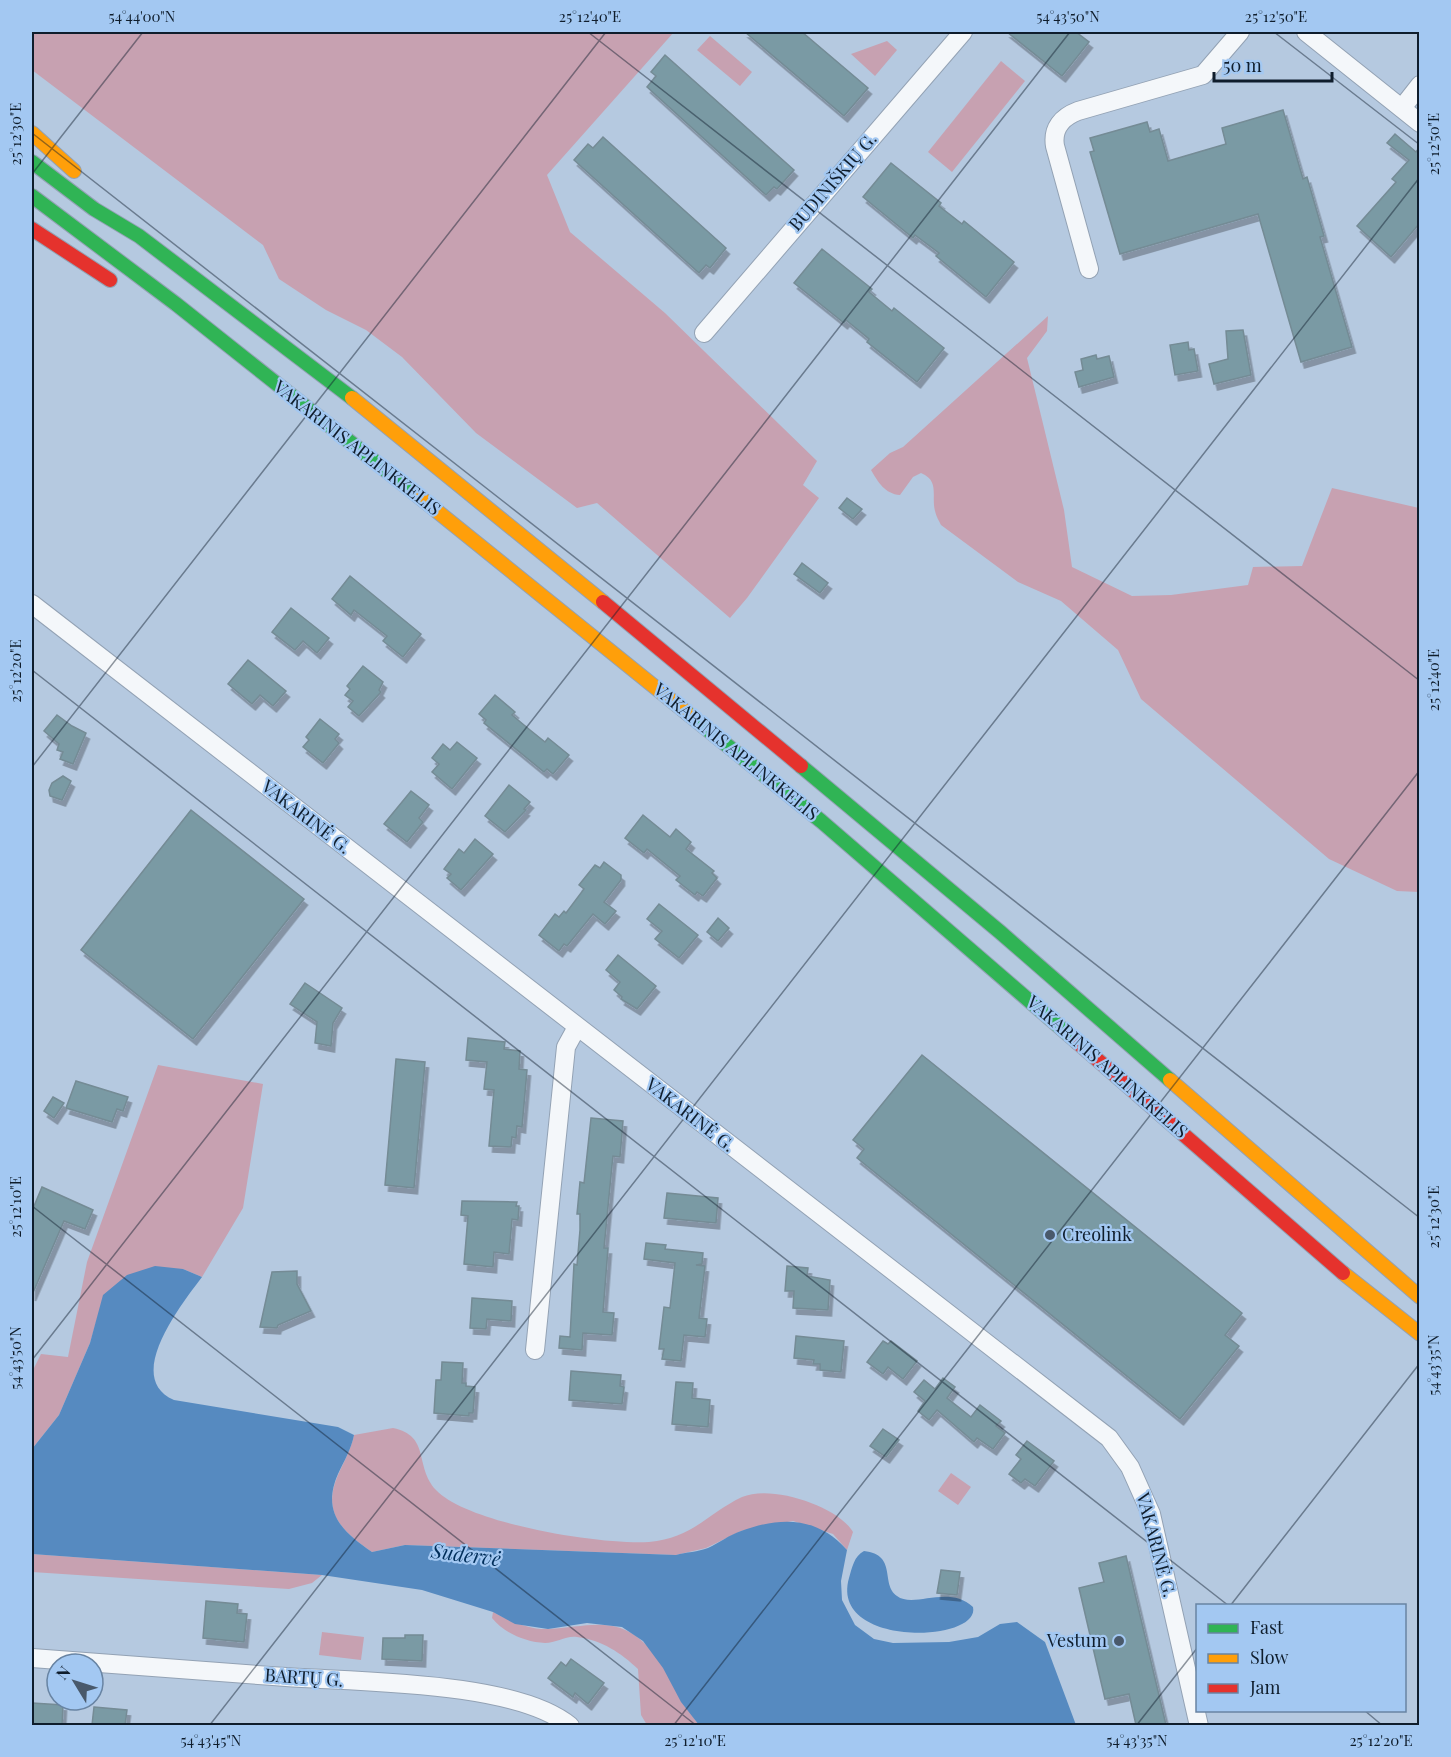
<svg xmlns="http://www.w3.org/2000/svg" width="1451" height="1757" font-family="'Playfair Display',serif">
  <defs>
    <filter id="shadow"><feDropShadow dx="3.5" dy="6" stdDeviation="0" flood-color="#0004"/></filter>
  </defs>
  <rect width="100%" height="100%" fill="#b5c9e0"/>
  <g fill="#c7a1b1">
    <path d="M33,32H674L547,175L570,232L665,313L817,461L803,485L819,498L747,598L730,618L597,503L577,508L476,433L402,357L366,330L326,310L279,279L263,245L32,70Z"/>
    <path d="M710,36L752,72L740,86L697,50Z"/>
    <path d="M887,41L897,50L875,76L851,54Z"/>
    <path d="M1001,61L1025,81L952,172L928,152Z"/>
    <path d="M1048,316L1047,331L1027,358L1064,510L1072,567L1132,596L1171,595L1248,585L1253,567L1302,566L1332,488L1419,508V892L1397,891L1329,859L1141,699L1118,650L1061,601L1018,582L941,525C939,521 936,516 935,511C931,495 940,481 921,473L913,477L900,495C885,494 878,482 871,470L890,453L903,447Z"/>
    <path d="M158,1065L263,1084L243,1208L202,1277L183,1269L104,1295L90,1343L59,1415L32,1449V1372L41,1354L68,1357L87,1262Z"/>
    <path d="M393,1428C431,1436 414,1466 436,1490C468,1524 602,1545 649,1542C693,1538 708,1513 742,1497C771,1484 838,1506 853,1532L847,1550L833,1534L793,1521L741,1531L706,1548L676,1555L405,1545L372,1552C343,1532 321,1513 338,1475C344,1461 351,1450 354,1435Z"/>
    <path d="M951,1473L971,1487L958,1505L938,1491Z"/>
    <path d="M32,1554L322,1575L312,1583L289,1589L32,1572Z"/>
    <path d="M493,1612C510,1621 529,1630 549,1629C583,1628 613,1615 642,1641C667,1663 679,1699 699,1725H647L641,1715L638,1669C621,1653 602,1640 577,1637C567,1635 556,1643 545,1643C525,1642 504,1633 492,1618Z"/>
    <path d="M322,1632L364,1637L361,1660L319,1655Z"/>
  </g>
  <g fill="#568ac0">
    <path d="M155,1266L183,1269L202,1277C181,1305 123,1378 174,1400L338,1427L354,1435C351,1450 344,1461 338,1474C321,1513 343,1532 372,1552L405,1545L676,1555C686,1552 698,1552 708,1548C719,1543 729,1535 741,1531C782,1516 818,1517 847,1550L841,1581L842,1600L855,1625L874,1639L893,1643L949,1642L978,1637L1000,1624L1017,1622L1045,1642L1076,1725H699L681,1702L663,1668L643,1641L622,1627L587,1623L548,1629L515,1624L493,1612L422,1590L322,1575L32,1554V1449L59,1415L90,1343L103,1295L127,1275Z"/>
    <path d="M864,1551C898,1555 880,1584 897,1596C914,1609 948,1584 973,1607C981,1643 829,1648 849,1578C852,1568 854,1556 864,1551Z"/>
  </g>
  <g fill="#7a9aa4" stroke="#748b95" stroke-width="1.5" filter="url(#shadow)">
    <path d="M745,32H802L868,88L844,116Z"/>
    <path d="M1007,32H1076L1089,42L1062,76Z"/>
    <path d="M665,55L794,170L777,189L774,187L766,195L647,87L656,76L651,72Z"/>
    <path d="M1283,110L1303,179L1307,177L1324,236L1320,237L1352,347L1301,362L1258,214L1120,254L1090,152L1094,151L1090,138L1147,122L1150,132L1159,129L1168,161L1226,144L1222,128Z"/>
    <path d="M1395,134L1416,152L1419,148V224L1391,257L1357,226L1396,182L1392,179L1409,160L1387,143Z"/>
    <path d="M603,137L726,248L710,268L706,265L699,273L574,160L588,144L593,148Z"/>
    <path d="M891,163L941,203L939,206L962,224L964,221L1014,262L986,297L936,256L939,253L915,235L913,238L863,197Z"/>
    <path d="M822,249L872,289L869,292L892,311L894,308L944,348L917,382L867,342L869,339L846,320L844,323L794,283Z"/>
    <path d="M1243,330L1251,375L1214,384L1209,364L1228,359L1226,331Z"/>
    <path d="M1188,342L1189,350L1194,349L1198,371L1175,375L1170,345Z"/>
    <path d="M1096,355L1097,359L1109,356L1114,377L1079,387L1075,372L1083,370L1081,359Z"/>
    <path d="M847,498L862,509L853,519L839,508Z"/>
    <path d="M802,563L828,583L820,593L794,574Z"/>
    <path d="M350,576L421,634L403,657L383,641L387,636L354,610L351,615L332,599Z"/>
    <path d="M291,608L329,638L317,653L303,641L295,650L272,632Z"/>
    <path d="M248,660L286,691L273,706L260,695L252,704L228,684Z"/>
    <path d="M363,666L383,682L379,690L381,692L359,716L348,707L353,701L345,695L350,689L347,686Z"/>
    <path d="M495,695L515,712L512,715L530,730L545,742L548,738L569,755L553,774L547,769L544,772L484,723L486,720L479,714Z"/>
    <path d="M57,715L72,726L86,733L73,764L60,759L63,752L57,750L59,744L44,731Z"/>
    <path d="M320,719L339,734L335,739L339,743L323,763L303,747L309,740L306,737Z"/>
    <path d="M457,742L477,758L452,789L432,772L439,764L432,758L443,744L450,750Z"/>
    <path d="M63,776L71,781L62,800L50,796L49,790L52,783Z"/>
    <path d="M509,785L530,802L524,809L526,810L505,832L485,816Z"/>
    <path d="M411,791L429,805L419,818L423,822L407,842L384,824Z"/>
    <path d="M191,810L304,899L193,1039L81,950Z"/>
    <path d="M643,815L670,837L676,829L691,842L686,849L714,871L712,873L717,878L703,896L697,892L695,895L676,880L680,876L647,849L644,853L625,838Z"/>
    <path d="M475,839L493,854L461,890L447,878L451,874L444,869L459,849L464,853Z"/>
    <path d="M604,862L621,875V880L604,902L616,911L605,924L593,914L567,946L564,944L559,951L539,935L555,914L559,917L564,911L566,913L584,889L579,885L595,865L600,868Z"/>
    <path d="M659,904L698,935L679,958L655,939L662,931L647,919Z"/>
    <path d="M718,918L729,928L718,941L707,932Z"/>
    <path d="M618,955L656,986L637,1009L621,999L622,997L614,990L620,982L606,970Z"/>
    <path d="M305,983L342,1008L333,1023L331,1046L315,1043L317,1022L290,1004Z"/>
    <path d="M468,1038L505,1042L504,1049L520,1051L519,1069L527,1070L525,1093L522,1127L517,1126L516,1138L512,1137L511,1147L489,1146L494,1090L484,1089L487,1062L466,1060Z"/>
    <path d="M922,1055L1242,1313L1225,1335L1239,1346L1180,1419L857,1158L864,1149L853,1140Z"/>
    <path d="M396,1059L425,1062L414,1188L385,1185Z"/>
    <path d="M76,1081L128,1097L123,1111L117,1109L112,1122L66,1108Z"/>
    <path d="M53,1097L64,1103L54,1118L44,1111Z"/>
    <path d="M591,1118L623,1121L620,1157L613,1156L612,1165L604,1248H608L603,1312L614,1313L612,1335L583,1333L582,1350L559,1348L560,1336L570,1337L574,1264L577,1265L580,1230V1214H577L580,1182L584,1183Z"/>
    <path d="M42,1187L93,1210L85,1229L64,1221L32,1295V1211Z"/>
    <path d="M667,1193L718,1198L716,1223L664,1218Z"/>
    <path d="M462,1201L517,1202L516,1206H519L518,1220L512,1219L509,1254L494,1252L493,1267L464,1264L468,1216L461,1215Z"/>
    <path d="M646,1243L666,1245L665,1249L703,1253L702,1264L696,1265L705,1266L699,1318L707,1319L705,1337L684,1335L681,1361L662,1359L664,1349H659L664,1307L670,1308L675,1263L644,1259Z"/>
    <path d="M787,1266L808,1268L807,1276L830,1280L828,1310L793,1308L794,1291H785Z"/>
    <path d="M297,1271V1284L311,1311L278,1325L277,1328L260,1327L272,1272Z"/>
    <path d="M472,1298L512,1301L511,1321L487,1319L486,1329L470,1328Z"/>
    <path d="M796,1336L844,1341L841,1372L820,1370V1364H813L814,1360L794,1358Z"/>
    <path d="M883,1341L888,1344L891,1341L917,1361L903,1379L888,1367L883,1374L867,1362Z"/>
    <path d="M442,1362L463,1363L462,1383H466V1386L475,1387L473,1413H469V1416L434,1413L436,1380H441Z"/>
    <path d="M571,1371L621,1375L620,1386L624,1387L622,1404L569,1400Z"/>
    <path d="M943,1378L955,1387L947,1398L971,1417L980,1405L1001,1421L996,1426L1005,1433L993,1449L977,1438L974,1442L937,1410L929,1420L918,1411L925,1401L914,1392L924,1380L935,1389Z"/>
    <path d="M676,1382L693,1383L692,1398L710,1400L708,1427L672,1424Z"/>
    <path d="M883,1429L899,1440L886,1457L870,1446Z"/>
    <path d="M1027,1441L1054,1461L1035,1486L1025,1479L1021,1483L1009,1474L1021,1459L1016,1455Z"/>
    <path d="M1126,1556L1166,1725H1136L1129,1694L1105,1699L1079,1588L1104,1582L1099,1563Z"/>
    <path d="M941,1570L960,1572L957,1595L937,1593Z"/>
    <path d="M206,1601L238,1604L237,1613L247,1614L244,1642L203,1638Z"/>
    <path d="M405,1635H423L422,1661L382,1659L383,1638H405Z"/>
    <path d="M571,1659L604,1683L588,1704L575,1693L573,1697L548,1678L561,1662L566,1666Z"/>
    <path d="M32,1703L63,1705L62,1725H32Z"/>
    <path d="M94,1707L127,1710L125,1725H92Z"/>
  </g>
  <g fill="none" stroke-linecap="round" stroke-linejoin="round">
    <defs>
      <g id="street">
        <path d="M1306,32L1420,123"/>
        <path d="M1402,108L1420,85"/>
        <path d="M1089,269L1055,146C1052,128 1062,117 1078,111L1203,75L1240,32"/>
        <path d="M704,333L963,32"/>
        <path d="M32,604L1109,1438L1130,1467L1151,1514L1199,1726"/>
        <path d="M535,1350L566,1047L577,1027"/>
        <path d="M32,1658C116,1664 201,1671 286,1677C358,1682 516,1681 570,1726"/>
      </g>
      <g id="fast">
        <path d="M32,162L94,209L139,236L352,398"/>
        <path d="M32,196L176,304L417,495"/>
        <path d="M687,713L821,821L1077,1042"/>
        <path d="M801,766L1000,932L1170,1080"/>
      </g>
      <g id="slow">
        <path d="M32,133L74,171"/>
        <path d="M352,398L603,602"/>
        <path d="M417,495L687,713"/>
        <path d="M1170,1080L1420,1297"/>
        <path d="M1343,1273L1420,1334"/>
      </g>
      <g id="jam">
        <path d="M32,229L110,280"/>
        <path d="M603,602L801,766"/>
        <path d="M1077,1042L1343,1273"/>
      </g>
    </defs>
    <use href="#street" stroke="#93a2b4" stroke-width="20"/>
    <use href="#fast" stroke="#93a2b4" stroke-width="16"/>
    <use href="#slow" stroke="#93a2b4" stroke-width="16"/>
    <use href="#jam" stroke="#93a2b4" stroke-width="16"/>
    <use href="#street" stroke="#f4f7fa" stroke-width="18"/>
    <use href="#fast" stroke="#30b455" stroke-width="14"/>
    <use href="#slow" stroke="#ff9f0a" stroke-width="14"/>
    <use href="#jam" stroke="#e5322d" stroke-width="14"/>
  </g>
  <path fill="none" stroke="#0f1d2c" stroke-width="1.5" stroke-opacity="0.45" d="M588,32L1420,681M1274,32L1420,145M32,133L1420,1218M32,174L143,32M32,670L1229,1606M32,767L606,32M32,1206L697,1726M32,1360L1070,32M1230,1606L1420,1363M1364,1710L1383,1726M209,1726L1420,177M673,1726L1420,770M1136,1726L1198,1647"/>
  <g fill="#49596b" stroke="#a3c8f2" stroke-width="2">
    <circle cx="1050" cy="1235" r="6"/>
    <circle cx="1119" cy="1641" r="6"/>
  </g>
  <g text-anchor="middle" stroke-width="4.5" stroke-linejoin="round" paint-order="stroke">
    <g font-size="18" fill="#0f1d2c" stroke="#a3c8f2">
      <text transform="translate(833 182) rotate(-49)" y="6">BUDINIŠKIŲ G.</text>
      <text transform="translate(357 448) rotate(38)" y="6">VAKARINIS APLINKKELIS</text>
      <text transform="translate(736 752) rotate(39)" y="6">VAKARINIS APLINKKELIS</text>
      <text transform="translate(306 817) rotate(38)" y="6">VAKARINĖ G.</text>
      <text transform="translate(1107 1067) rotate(41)" y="6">VAKARINIS APLINKKELIS</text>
      <text transform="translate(690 1115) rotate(38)" y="6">VAKARINĖ G.</text>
      <text transform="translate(1156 1545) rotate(75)" y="6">VAKARINĖ G.</text>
      <text transform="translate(304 1678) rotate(4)" y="6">BARTŲ G.</text>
    </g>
    <g font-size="18" fill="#0f1d2c" stroke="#a3c8f2" text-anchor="start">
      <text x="1062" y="1241">Creolink</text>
      <text x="1107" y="1647" text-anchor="end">Vestum</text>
    </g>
    <g font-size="20" font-style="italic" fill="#002e5a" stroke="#a3c8f2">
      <text transform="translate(466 1555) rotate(7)" y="7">Sudervė</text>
    </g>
  </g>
  <rect width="1451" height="1757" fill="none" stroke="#a3c8f2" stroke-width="66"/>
  <rect x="1196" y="1604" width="210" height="108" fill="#a3c8f2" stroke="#6884a3" stroke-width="1.5"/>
  <rect x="1208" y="1624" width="30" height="9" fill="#30b455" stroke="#6884a3" stroke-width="1.5"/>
  <text x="1250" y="1634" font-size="18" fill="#0f1d2c">Fast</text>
  <rect x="1208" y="1654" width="30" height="9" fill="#ff9f0a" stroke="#6884a3" stroke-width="1.5"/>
  <text x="1250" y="1664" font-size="18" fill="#0f1d2c">Slow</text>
  <rect x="1208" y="1684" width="30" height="9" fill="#e5322d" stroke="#6884a3" stroke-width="1.5"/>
  <text x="1250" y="1694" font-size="18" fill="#0f1d2c">Jam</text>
  <g transform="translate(75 1682) rotate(308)"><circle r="28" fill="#a3c8f2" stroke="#6884a3" stroke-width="1.5"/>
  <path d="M0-4.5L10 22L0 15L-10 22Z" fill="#49596b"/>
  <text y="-9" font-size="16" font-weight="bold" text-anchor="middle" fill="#0f1d2c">N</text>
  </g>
  <path d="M1214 72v9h118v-9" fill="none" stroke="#0f1d2c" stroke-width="3"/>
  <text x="1223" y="72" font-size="18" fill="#0f1d2c" stroke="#a3c8f2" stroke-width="4.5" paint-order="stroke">50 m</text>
  <rect x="33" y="33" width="1385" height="1691" fill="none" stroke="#0f1d2c" stroke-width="2"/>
  <g font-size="15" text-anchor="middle" fill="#0f1d2c">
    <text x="142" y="22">54°44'00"N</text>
    <text x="590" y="22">25°12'40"E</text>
    <text x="1068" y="22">54°43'50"N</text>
    <text x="1276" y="22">25°12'50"E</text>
    <text transform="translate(16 134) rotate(-90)" y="5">25°12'30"E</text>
    <text transform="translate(1434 144) rotate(-90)" y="5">25°12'50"E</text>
    <text transform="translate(16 671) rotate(-90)" y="5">25°12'20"E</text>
    <text transform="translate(1434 680) rotate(-90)" y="5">25°12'40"E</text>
    <text transform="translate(16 1207) rotate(-90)" y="5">25°12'10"E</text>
    <text transform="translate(1434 1217) rotate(-90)" y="5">25°12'30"E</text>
    <text transform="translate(16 1358) rotate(-90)" y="5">54°43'50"N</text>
    <text transform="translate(1434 1365) rotate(-90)" y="5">54°43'35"N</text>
    <text x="211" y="1746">54°43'45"N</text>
    <text x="695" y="1746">25°12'10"E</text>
    <text x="1137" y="1746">54°43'35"N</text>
    <text x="1381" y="1746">25°12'20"E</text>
  </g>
</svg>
